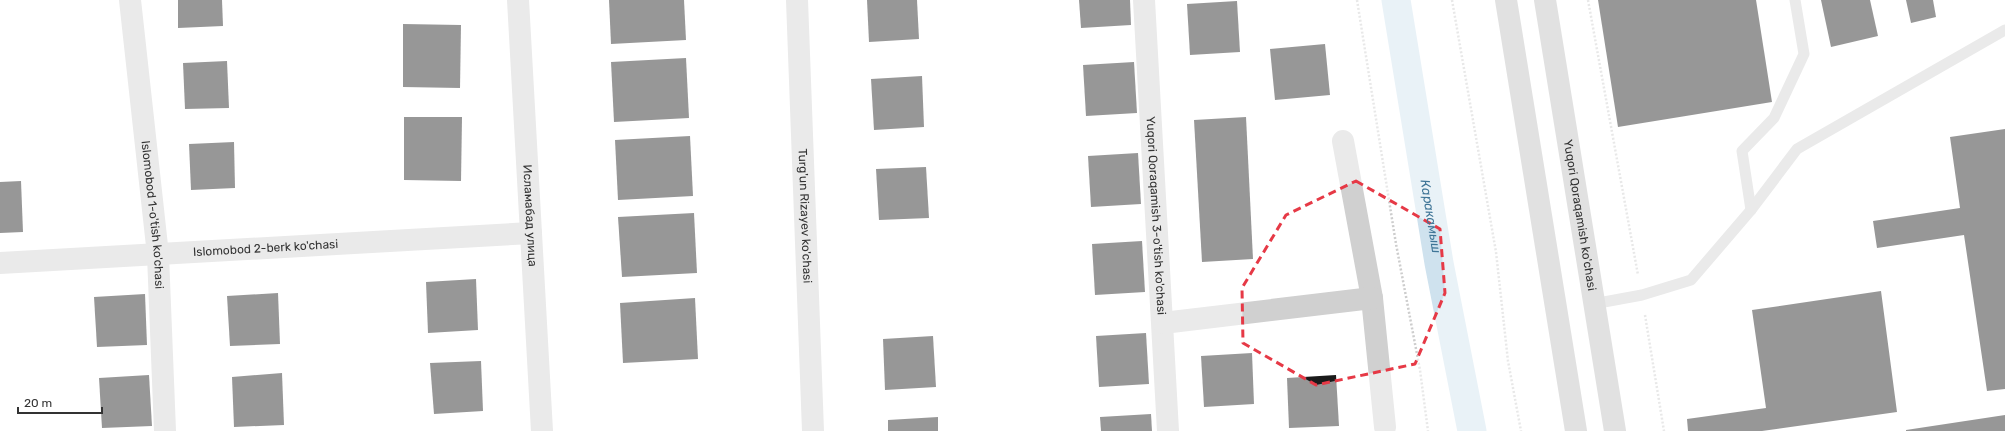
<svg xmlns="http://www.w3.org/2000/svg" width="2005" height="431" font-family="Rubik,sans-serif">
  <rect width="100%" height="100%" fill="#fff"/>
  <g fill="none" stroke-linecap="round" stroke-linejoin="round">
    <path stroke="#cfe2ee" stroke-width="29" id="s1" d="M1396,0L1439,263L1472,431"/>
  </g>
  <g fill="#1a1a1a">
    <path d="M178,0H222L223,26L178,28Z"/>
    <path d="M609,0H684L686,40L611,44Z"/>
    <path d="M867,0H917L919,39L869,42Z"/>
    <path d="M1079,0H1130L1131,25L1081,28Z"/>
    <path d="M1598,0H1756L1772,102L1618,127Z"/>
    <path d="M1821,0H1870L1878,36L1831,47Z"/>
    <path d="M1906,0H1933L1936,17L1911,23Z"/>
    <path d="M1237,1L1240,52L1190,55L1187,4Z"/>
    <path d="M403,24L461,25L460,88L403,87Z"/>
    <path d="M1325,44L1330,95L1275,100L1270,49Z"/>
    <path d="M686,58L689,118L614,122L611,62Z"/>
    <path d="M227,61L229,108L185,109L183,63Z"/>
    <path d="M1134,62L1137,113L1086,116L1083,65Z"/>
    <path d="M922,76L924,127L874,130L871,79Z"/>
    <path d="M404,117H462L461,181L404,180Z"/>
    <path d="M1246,117L1253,259L1202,262L1194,120Z"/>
    <path d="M2005,129V389L1987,391L1964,235L1877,248L1873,221L1960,208L1950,137Z"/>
    <path d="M690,136L693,196L618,200L615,140Z"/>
    <path d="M234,142L235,188L191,190L189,144Z"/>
    <path d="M1138,153L1141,204L1091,207L1088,156Z"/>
    <path d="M926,167L929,218L879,220L876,169Z"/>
    <path d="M21,181L23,232L0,233V182Z"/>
    <path d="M694,213L697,273L622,277L618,217Z"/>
    <path d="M1142,241L1145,292L1095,295L1092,244Z"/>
    <path d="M476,279L478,330L428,333L426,282Z"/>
    <path d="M1881,291L1897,412L1762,431H1688L1687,419L1766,408L1752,310Z"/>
    <path d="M278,293L280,344L230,346L227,296Z"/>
    <path d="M145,294L147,345L97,347L94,297Z"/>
    <path d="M695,298L698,359L623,363L620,303Z"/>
    <path d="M1146,333L1149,384L1099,387L1096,336Z"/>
    <path d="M933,336L936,387L885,390L883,339Z"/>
    <path d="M1252,353L1254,404L1204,407L1201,356Z"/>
    <path d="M481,361L483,411L434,414L430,363Z"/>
    <path d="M282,373L284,425L234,427L232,377Z"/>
    <path d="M149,375L152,426L102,428L99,378Z"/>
    <path d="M1336,375L1339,426L1289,428L1287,378Z"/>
    <path d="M1151,414L1152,431H1101L1100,417Z"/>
    <path d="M2005,415V431H1906V430Z"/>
    <path d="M938,417V431H888V420Z"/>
  </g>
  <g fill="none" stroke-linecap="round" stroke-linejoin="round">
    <g stroke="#cdcdcd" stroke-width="2.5" stroke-dasharray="2 2" stroke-linecap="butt">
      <path d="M1357,0L1396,244L1420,370L1428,431"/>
      <path d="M1452,0L1496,252L1508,361L1521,431"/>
      <path d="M1588,0L1638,275"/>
      <path d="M1645,315L1664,431"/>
    </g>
    <g stroke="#d0d0d0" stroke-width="11">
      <path d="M1751,210L1742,151L1774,118L1804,54L1795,0"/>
      <path d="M1593,304L1642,295L1691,280L1751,210L1797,149L2005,30"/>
    </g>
    <g stroke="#d0d0d0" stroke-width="22">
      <path id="s2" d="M130,0L158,255L165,431"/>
      <path id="s3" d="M518,0L542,431"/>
      <path id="s4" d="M797,0L813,431"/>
      <path id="s5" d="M1144,0L1168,431"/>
      <path d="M1343,141L1372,298L1385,427"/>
      <path id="s6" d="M0,263L531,233"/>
      <path d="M1163,323L1372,298"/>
    </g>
    <g stroke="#bdbdbd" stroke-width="22">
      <path d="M1506,0L1576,431"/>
      <path id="s7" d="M1545,0L1615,431"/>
    </g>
  </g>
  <path d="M0 0H2005V431H0ZM1356,181L1440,229L1445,293L1415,364L1316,385L1243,343L1242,288L1286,215Z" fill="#fff" fill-opacity=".55" fill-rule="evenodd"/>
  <path fill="none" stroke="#e63946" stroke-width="3" stroke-dasharray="8 5" stroke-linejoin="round" d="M1356,181L1440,229L1445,293L1415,364L1316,385L1243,343L1242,288L1286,215Z"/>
  <g text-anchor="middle" stroke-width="4" stroke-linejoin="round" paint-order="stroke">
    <g font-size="12" fill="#333" stroke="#fff">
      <text dy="4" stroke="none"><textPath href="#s2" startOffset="216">Islomobod 1-o'tish ko'chasi</textPath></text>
      <text dy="4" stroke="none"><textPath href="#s4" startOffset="216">Turg'un Rizayev ko'chasi</textPath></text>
      <text dy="4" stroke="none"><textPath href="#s5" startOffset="216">Yuqori Qoraqamish 3-o'tish ko'chasi</textPath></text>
      <text dy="4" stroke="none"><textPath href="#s3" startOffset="216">Исламабад улица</textPath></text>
      <text dy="4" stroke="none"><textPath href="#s7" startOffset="218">Yuqori Qoraqamish ko'chasi</textPath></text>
      <text dy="4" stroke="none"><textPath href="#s6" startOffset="266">Islomobod 2-berk ko'chasi</textPath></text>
    </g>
    <g font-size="13" font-style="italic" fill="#3f7597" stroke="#fff">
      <text dy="5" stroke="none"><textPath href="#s1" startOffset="219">Каракамыш</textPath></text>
    </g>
  </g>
  <path d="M18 407v6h84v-6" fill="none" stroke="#333333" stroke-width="2"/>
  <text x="24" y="407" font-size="12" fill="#333333" stroke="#ffffff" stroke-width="3" paint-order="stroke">20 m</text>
</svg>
